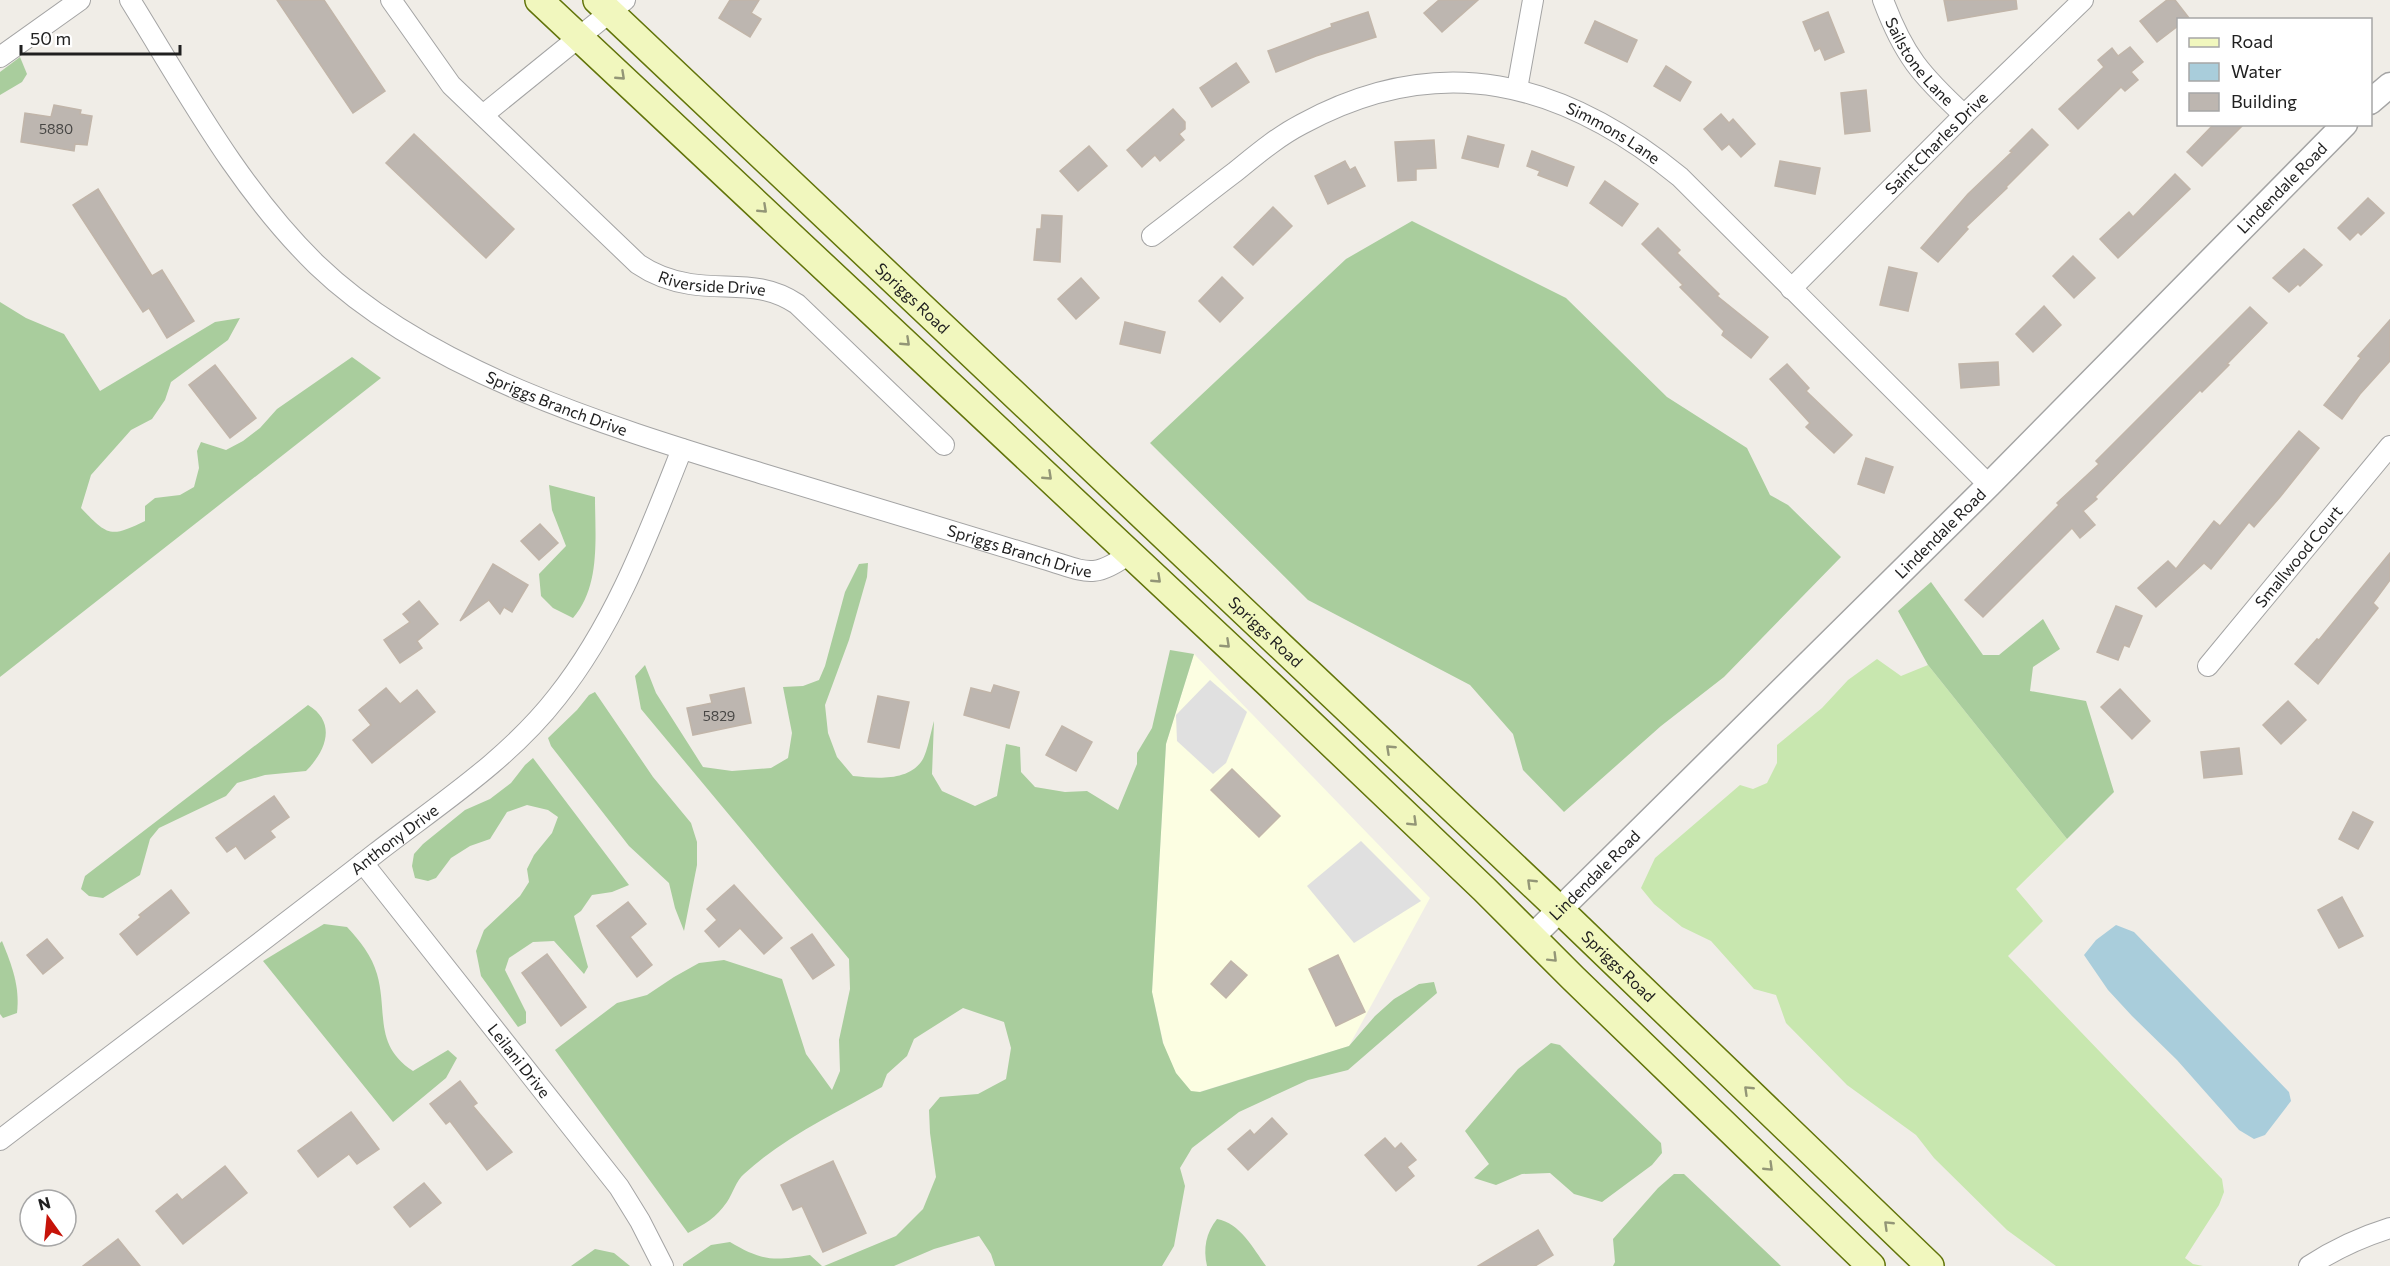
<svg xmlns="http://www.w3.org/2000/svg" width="2390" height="1266" font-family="Commissioner,sans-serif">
  <rect width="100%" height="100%" fill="#f0ede7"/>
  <path fill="#fcfee2" d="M1194,654L1430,898L1349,1046L1176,1099L1152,992L1166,744Z"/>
  <path fill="#c8e7af" d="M1877,659L1901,676L1928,665L2067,839L2016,889L2043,921L2008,956L2222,1179L2224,1192L2219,1205L2185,1258L2193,1264L2203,1266H2056L2007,1230L1934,1158L1916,1135L1847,1085L1786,1023L1776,995L1754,989L1711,941L1682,927L1654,904L1641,888L1655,858L1740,785L1753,789L1767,783L1777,763V745L1822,708L1848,680Z"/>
  <g fill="#a9cd9d">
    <path d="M20,57L27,74L22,82L0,95V72Z"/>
    <path d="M1412,221L1566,298L1667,397L1747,448L1770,495L1788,505L1841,557L1724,677L1661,726L1564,812L1523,770L1513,734L1470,685L1308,600L1150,443L1346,259Z"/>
    <path d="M0,302L26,318L64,334L100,391L215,322L240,318L228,340L171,382L165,400L152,419L131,430L91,475L81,508C108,536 110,538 145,521V506L155,498L180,495L194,487L199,468L197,451L201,442L226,450L243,441L260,428L277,409L352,357L381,378L0,677Z"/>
    <path d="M549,485L595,497C595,537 601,586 573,618L553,608L541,596L539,574L566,546L552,510Z"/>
    <path d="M868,563L867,577L849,640L825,705L828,733L837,757L853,776C874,778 906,782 921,762C927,755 931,731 934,721L932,774L942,791L975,806L997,796L1006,744L1020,747L1021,772L1035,787L1065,792L1087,791L1118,810L1137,764V753L1152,728L1170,650L1194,654L1166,744L1152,992L1163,1043L1176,1073L1191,1091L1200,1092L1349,1046L1375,1016L1394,999L1419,984L1434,982L1437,993L1348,1070L1308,1080L1239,1112L1192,1148L1180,1168L1185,1186L1174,1246L1162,1266H995L991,1254L979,1236L934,1249L894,1266H824L896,1236L923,1209L936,1177L930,1133L929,1110L940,1097L978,1094L1006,1079L1011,1048L1004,1022L963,1008L914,1039L907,1056L887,1074L882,1087C835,1114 784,1137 744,1174C736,1181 733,1193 727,1202C716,1218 705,1224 688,1233L555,1050L617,1003L647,995L674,977L699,963L724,960L782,979L806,1054L832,1090L840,1071L839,1040L850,989L849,959L641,709L635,676L645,665L656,693L703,767L732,771L771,768L788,758L792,733L783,687L803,686L819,680L825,666L845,592L859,564Z"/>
    <path d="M1931,582L1983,655H1999L2043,619L2060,649L2033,667L2030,691L2086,701L2114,792L2067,839L1928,665L1898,611Z"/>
    <path d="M595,692L653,777L691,823L697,842V865L684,931L675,908L669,883L629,846L551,746L548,738L577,710L589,695Z"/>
    <path d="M308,705C338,723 325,752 306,771L265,775L237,783L226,796L159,828L150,839L140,875L103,898L89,896L81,889L85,876Z"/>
    <path d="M533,758L629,885L612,892L592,895L581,911L574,916L588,967L584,974L554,941L533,942L509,958L505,970L526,1012V1023L518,1027L481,976L476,951L484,930L520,896L529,882L527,869L534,855L552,833L558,817L548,810L527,805L507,812L490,839L470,846L451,858L436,878L428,881L415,878L412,866L414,854L423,844L465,810L490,799L511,783L525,765Z"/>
    <path d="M324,924L347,927C360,941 372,956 377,974C388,1012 373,1045 413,1071L448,1050L457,1058L446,1078L393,1122L263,961Z"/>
    <path d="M2,941C12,966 20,986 17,1013L3,1018L0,1014V943Z"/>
    <path d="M1551,1043L1560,1045L1661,1143L1662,1153L1652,1165L1602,1202L1574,1194L1550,1173L1522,1174L1496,1185L1474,1178L1489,1164L1465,1131L1518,1069Z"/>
    <path d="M1674,1174H1684L1781,1266H1613L1615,1262L1613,1239L1658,1188Z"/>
    <path d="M1217,1219C1240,1223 1253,1248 1266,1266H1207C1203,1248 1206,1233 1217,1219Z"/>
    <path d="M730,1242C762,1261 773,1261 810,1255L822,1266H683V1264L711,1245Z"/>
    <path d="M595,1249L614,1253L630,1266H571Z"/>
  </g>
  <g fill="#e0e0e0">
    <path d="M1210,680L1247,712L1226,763L1213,774L1177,741L1176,715Z"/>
    <path d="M1361,841L1421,901L1354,943L1307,886Z"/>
  </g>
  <path fill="#a9cddb" d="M2116,925L2134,932L2289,1092L2291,1101L2265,1135L2254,1139L2239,1130L2177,1060L2132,1016L2108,990L2084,955L2096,940Z"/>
  <g fill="#bdb6b0" stroke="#c1b5a9" stroke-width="1.5">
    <path d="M277,0H324L385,91L353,113Z"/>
    <path d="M730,0H759L751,13L761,19L750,37L719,18Z"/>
    <path d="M1439,0H1478L1442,32L1424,13Z"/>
    <path d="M1944,0H2016L2017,9L1948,21Z"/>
    <path d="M2167,0H2175L2189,18L2178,20V26L2157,42L2140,21Z"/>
    <path d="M1368,12L1376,37L1316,56L1276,72L1268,51L1332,27L1331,24Z"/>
    <path d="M1828,12L1844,52L1825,60L1820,48L1815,51L1803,22Z"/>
    <path d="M1595,21L1637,40L1627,62L1585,43Z"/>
    <path d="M2130,47L2143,62L2131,72L2138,80L2125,91L2121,87L2078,129L2059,109L2104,67L2098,60L2112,48L2118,56Z"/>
    <path d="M1236,63L1249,82L1212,107L1200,88Z"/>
    <path d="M1666,66L1691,82L1680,101L1654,86Z"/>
    <path d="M1866,90L1870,131L1845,134L1841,93Z"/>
    <path d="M54,105L81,110L80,114L92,116L87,145L75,144L74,151L21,142L25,113L51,117Z"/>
    <path d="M1173,109L1185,122V129L1179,134L1184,140L1160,161L1155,155L1142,167L1127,150Z"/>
    <path d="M1721,114L1729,123L1733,119L1755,144L1741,157L1729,144L1722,150L1704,129Z"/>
    <path d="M2214,124H2244L2202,166L2187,152Z"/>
    <path d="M2032,129L2048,145L2006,187L2007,188L1966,227L1968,229L1938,262L1921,248L1968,194L2012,152L2010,151Z"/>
    <path d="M414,134L514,229L486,258L386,163Z"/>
    <path d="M1468,136L1504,145L1498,167L1462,158Z"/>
    <path d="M1434,140L1436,168L1416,169V180L1398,181L1395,142Z"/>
    <path d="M1089,146L1107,166L1078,191L1060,171Z"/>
    <path d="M1532,151L1574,167L1567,186L1538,175L1540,171L1527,166Z"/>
    <path d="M1345,161L1350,170L1355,167L1365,186L1328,204L1315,176Z"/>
    <path d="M1780,161L1820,168L1815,194L1775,186Z"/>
    <path d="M2175,174L2190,189L2118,258L2100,239L2129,212L2133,217Z"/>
    <path d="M1605,181L1638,204L1622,226L1590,203Z"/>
    <path d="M98,189L152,276L162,270L194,321L167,338L149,308L143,312L73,205Z"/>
    <path d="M2368,198L2384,213L2361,235L2358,232L2350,240L2338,228Z"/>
    <path d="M1273,207L1292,226L1253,265L1234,247Z"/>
    <path d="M1042,215L1062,216L1060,262L1034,260L1037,229H1041Z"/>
    <path d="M1658,228L1680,250L1677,253L1719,294L1717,296L1768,337L1751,358L1722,335L1724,331L1680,287L1683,285L1642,244Z"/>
    <path d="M2304,249L2322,265L2300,286L2298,284L2289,292L2273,278Z"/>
    <path d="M2073,256L2095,278L2074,298L2053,276Z"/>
    <path d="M1889,267L1917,273L1908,311L1880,305Z"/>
    <path d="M1222,277L1243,298L1220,322L1199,301Z"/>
    <path d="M1081,278L1099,298L1076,319L1058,299Z"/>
    <path d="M2044,306L2061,325L2033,352L2016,334Z"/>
    <path d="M2250,307L2267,323L2227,364L2229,365L2202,392L2200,390L2095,497L2097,499L2083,511L2095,525L2080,538L2072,528L1983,617L1965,600L2059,505L2057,503L2099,464L2096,461Z"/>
    <path d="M2390,320V361L2360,394L2342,419L2324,405L2361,358L2358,356Z"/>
    <path d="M1125,322L1165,332L1160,353L1120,344Z"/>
    <path d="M1998,362L1999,385L1961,388L1959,364Z"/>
    <path d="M1787,364L1809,388L1806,391L1852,435L1834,453L1806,427L1810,423L1770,379Z"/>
    <path d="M215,365L256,418L230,438L189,385Z"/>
    <path d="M2299,431L2319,448L2280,497L2254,527L2249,522L2211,569L2204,563L2156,607L2138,588L2168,561L2176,569L2214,521L2220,526Z"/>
    <path d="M1866,458L1893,467L1884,493L1858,484Z"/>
    <path d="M540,524L558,543L539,560L521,541Z"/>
    <path d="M2390,553V580L2373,603L2378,608L2318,684L2295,664L2317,639L2319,640Z"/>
    <path d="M493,564L528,585L512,612L504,607L500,614L489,600L460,621Z"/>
    <path d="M419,601L438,624L417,641L422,648L400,663L384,640L410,622L403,614Z"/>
    <path d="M2116,606L2142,616L2129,647L2124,645L2118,660L2097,652Z"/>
    <path d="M994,685L1019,692L1009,728L964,715L971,688L991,693Z"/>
    <path d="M386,688L400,704L417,690L435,712L372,763L353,740L371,725L359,710Z"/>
    <path d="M744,688L751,723L693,735L687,708L712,703L710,695Z"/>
    <path d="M2120,689L2150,721L2132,739L2101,707Z"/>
    <path d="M878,696L909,702L899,748L868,742Z"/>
    <path d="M2288,701L2306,720L2281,744L2263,725Z"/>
    <path d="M1062,726L1092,742L1076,771L1046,755Z"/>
    <path d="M2239,748L2242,774L2204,778L2201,752Z"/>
    <path d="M1232,769L1280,816L1259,837L1211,790Z"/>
    <path d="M274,796L289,817L270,831L275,837L245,859L236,846L227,852L216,838Z"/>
    <path d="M2353,812L2373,822L2358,849L2339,839Z"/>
    <path d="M734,885L782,938L764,954L740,928L719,947L705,931L717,920L707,909Z"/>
    <path d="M171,890L189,913L137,955L120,934L141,917L139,915Z"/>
    <path d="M2342,897L2363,936L2339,948L2318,910Z"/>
    <path d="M628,902L646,924L630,937L652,965L637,977L597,926Z"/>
    <path d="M812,934L834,965L813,979L791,948Z"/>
    <path d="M47,939L63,958L43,974L27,955Z"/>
    <path d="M547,954L586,1007L561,1026L522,973Z"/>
    <path d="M1338,955L1365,1012L1336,1026L1309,969Z"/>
    <path d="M1231,961L1247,975L1226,998L1211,984Z"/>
    <path d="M460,1081L477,1103L473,1106L512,1152L487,1170L450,1121L446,1124L430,1104Z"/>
    <path d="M351,1112L379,1149L357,1164L349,1154L318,1177L298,1151Z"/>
    <path d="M1272,1118L1287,1134L1248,1170L1228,1149L1250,1130L1254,1135Z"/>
    <path d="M1385,1138L1395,1149L1401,1143L1416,1160L1407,1167L1414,1176L1396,1191L1365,1155Z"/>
    <path d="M833,1161L866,1233L823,1252L802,1206L793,1210L781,1185Z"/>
    <path d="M225,1166L247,1193L183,1244L156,1211L177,1194L182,1200Z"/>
    <path d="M424,1183L441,1203L410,1227L394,1207Z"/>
    <path d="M1538,1230L1553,1255L1535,1266H1478Z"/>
    <path d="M118,1239L140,1266H83Z"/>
  </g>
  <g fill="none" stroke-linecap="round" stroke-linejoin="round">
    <defs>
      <g id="minor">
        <path id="s1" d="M130,0C187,92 239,189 317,265C429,373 614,428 760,473C855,502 950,530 1044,559C1085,571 1093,581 1130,553"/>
        <path id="s2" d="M391,0L451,85L638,264C654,275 671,281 690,284C729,290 761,280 797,304L944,445"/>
        <path id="s3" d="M1883,0C1904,56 1921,75 1964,115"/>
        <path d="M0,57L80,0"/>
        <path d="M1517,89L1533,0"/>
        <path d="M483,115L625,0"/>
        <path id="s4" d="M1152,236C1180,215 1207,193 1235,172C1256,155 1277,137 1302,124C1440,49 1562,81 1680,177L1989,485"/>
        <path id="s5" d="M1791,289L1964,115L2083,0"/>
        <path id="s6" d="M2208,666L2390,446"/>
        <path id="s7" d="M363,863L619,1187L640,1221L663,1266"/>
        <path id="s8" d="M0,1140C126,1044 252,950 376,853C438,805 508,760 557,697C615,624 648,535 682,449"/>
        <path d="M2309,1266C2335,1249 2361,1237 2390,1228"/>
      </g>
      <g id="tertiary">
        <path d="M2370,102L2390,85"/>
        <path id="s9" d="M1532,937L1989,485L2345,124"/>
      </g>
      <g id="secondary">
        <path d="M539,0L1270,685L1484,889L1573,978L1871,1266"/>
        <path id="s10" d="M597,0L1560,910L1930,1266"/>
      </g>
    </defs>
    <use href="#minor" stroke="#a4a4a4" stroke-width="22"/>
    <use href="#tertiary" stroke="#a4a4a4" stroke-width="27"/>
    <use href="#secondary" stroke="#62740a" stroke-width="30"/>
    <use href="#minor" stroke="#fff" stroke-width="20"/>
    <use href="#tertiary" stroke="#fff" stroke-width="24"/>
    <use href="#secondary" stroke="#f1f7be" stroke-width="27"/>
  </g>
  <defs><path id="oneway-chevron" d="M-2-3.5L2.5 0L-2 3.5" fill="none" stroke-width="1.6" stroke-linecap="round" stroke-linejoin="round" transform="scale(1.5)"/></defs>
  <g stroke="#939677">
    <use href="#oneway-chevron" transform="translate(621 76) rotate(43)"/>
    <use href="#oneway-chevron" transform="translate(763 209) rotate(43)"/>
    <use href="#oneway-chevron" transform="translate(906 342) rotate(43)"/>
    <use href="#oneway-chevron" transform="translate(1048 476) rotate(43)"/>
    <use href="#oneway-chevron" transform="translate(1157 579) rotate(43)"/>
    <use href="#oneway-chevron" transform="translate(1226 644) rotate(43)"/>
    <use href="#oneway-chevron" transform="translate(1390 749) rotate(-137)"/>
    <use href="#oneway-chevron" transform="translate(1413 822) rotate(44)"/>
    <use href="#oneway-chevron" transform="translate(1531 883) rotate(-136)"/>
    <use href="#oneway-chevron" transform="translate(1553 958) rotate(45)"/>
    <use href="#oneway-chevron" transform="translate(1748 1090) rotate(-136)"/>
    <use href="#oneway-chevron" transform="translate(1769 1167) rotate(44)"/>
    <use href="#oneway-chevron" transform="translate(1888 1225) rotate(-136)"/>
  </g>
  <g text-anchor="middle" stroke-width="4.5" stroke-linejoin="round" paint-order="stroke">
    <g font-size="14" fill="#474644">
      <text x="56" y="134">5880</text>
      <text x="719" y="721">5829</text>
    </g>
    <g font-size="16" fill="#202020" stroke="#fff">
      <text dy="6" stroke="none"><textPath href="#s3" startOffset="72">Sailstone Lane</textPath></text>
      <text dy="6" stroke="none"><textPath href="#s4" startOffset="516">Simmons Lane</textPath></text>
      <text dy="6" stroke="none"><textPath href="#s5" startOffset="206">Saint Charles Drive</textPath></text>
      <text dy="6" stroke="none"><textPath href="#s9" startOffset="1060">Lindendale Road</textPath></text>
      <text dy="6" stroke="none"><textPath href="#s2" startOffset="441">Riverside Drive</textPath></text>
      <text dy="6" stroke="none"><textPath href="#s10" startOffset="434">Spriggs Road</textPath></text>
      <text dy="6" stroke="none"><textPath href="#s1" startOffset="604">Spriggs Branch Drive</textPath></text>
      <text dy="6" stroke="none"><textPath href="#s9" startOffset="574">Lindendale Road</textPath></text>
      <text dy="6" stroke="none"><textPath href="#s1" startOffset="1090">Spriggs Branch Drive</textPath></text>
      <text dy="6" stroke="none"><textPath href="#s6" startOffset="142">Smallwood Court</textPath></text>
      <text dy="6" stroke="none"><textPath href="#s10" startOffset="920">Spriggs Road</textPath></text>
      <text dy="6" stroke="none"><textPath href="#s8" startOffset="496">Anthony Drive</textPath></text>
      <text dy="6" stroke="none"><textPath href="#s9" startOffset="88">Lindendale Road</textPath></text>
      <text dy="6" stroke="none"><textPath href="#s10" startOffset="1406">Spriggs Road</textPath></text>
      <text dy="6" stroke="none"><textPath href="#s7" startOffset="252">Leilani Drive</textPath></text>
    </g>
  </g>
  <rect x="2177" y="18" width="195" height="108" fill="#ffffff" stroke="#a6a6a6" stroke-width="1.5"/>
  <rect x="2189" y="38" width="30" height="9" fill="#f1f7be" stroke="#a6a6a6" stroke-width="1.5"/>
  <text x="2231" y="48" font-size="18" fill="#202020">Road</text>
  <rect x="2189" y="63" width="30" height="18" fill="#a9cddb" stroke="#a6a6a6" stroke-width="1.5"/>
  <text x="2231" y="78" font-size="18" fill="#202020">Water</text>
  <rect x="2189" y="93" width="30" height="18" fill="#bdb6b0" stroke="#a6a6a6" stroke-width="1.5"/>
  <text x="2231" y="108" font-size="18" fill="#202020">Building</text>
  <g transform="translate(48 1218) rotate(345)"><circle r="28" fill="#ffffff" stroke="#a6a6a6" stroke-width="1.5"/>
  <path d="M0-4.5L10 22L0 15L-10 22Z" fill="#c61309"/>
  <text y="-9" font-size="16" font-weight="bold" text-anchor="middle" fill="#202020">N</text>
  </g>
  <path d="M21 45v9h159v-9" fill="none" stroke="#202020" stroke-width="3"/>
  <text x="30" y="45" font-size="18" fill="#202020" stroke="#ffffff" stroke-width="4.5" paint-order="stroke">50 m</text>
</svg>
